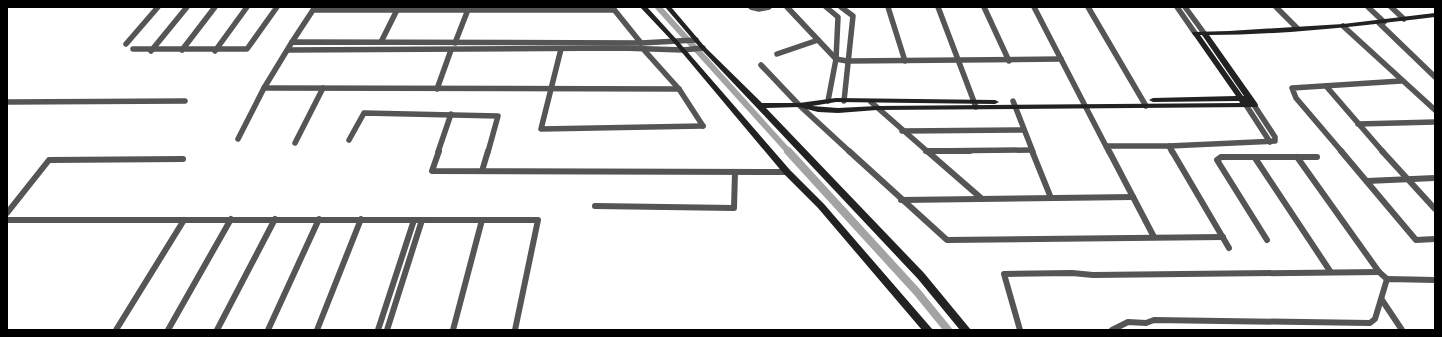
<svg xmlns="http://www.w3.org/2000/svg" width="1442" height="337" font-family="'Space Grotesk',sans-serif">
  <rect width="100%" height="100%" fill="#fff"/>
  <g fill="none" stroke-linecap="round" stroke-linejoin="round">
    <path stroke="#a3a3a3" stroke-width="6" d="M658,7L789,152"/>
    <path stroke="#a3a3a3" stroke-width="8" d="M788,151L917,292L948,330"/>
    <g stroke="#555" stroke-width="5.5">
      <path d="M612,7L641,43"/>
      <path d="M751,7L759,9L769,7"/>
      <path d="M787,7L836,59L847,61L1061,59"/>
      <path d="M826,7L838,17L836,59L828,101"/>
      <path d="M841,7L853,16L844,101"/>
      <path d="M888,7L905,61"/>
      <path d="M938,7L976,107"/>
      <path d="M984,7L1009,61"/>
      <path d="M1034,7L1109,152"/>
      <path d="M1088,7L1146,106"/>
      <path d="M1177,7L1195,33"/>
      <path d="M1185,7L1204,33"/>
      <path d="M1276,7L1297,28"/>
      <path d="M1368,7L1384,22"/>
      <path d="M1391,7L1404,19"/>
      <path d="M1379,23L1435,77"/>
      <path d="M1343,26L1435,110"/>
      <path d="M292,42L313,10H614"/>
      <path d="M381,42L398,8"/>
      <path d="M455,43L469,7"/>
      <path d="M126,44L158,7"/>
      <path d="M133,49H247L277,7"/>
      <path d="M561,49L541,129L703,126"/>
      <path d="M182,50L215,7"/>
      <path d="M288,50L621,48L683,50L703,48"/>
      <path d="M644,50L679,89L703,126"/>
      <path d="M151,51L187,7"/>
      <path d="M215,51L247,7"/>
      <path d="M777,54L818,40"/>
      <path d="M761,65L799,105L850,152"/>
      <path d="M1326,86L1383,152"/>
      <path d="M264,88L679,89"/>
      <path d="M437,89L451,50"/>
      <path d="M1013,101L1033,152"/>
      <path d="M7,102L185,101"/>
      <path d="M871,102L928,152"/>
      <path d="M1246,105L1270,142"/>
      <path d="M1358,124L1435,122"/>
      <path d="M902,131L1023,130"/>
      <path d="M238,139L264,88L292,42L641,43L696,40"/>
      <path d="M349,140L364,113L498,116L488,152"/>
      <path d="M295,143L323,88"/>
      <path d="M1107,146H1169L1275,141V137L1254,105"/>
      <path d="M1169,146L1172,152"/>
      <path d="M926,151L1031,150"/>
      <path d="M438,152L451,114"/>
      <path d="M1342,152L1296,98L1292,88L1401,81"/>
    </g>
    <g stroke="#555" stroke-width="6">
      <path d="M439,151L432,171L787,172"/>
      <path d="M849,151L947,240L1223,237"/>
      <path d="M926,151H970"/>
      <path d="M927,151L981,198"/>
      <path d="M1032,151L1051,198"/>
      <path d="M1109,151L1154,237"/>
      <path d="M1172,151L1229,248"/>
      <path d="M1341,151L1416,240L1435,239"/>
      <path d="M1382,151L1435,209"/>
      <path d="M1297,157L1379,272L1387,279"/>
      <path d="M1255,158L1330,271"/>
      <path d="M482,171L488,151"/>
      <path d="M1367,181L1435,178"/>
      <path d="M901,200L1133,197"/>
      <path d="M595,206L734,208L735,172"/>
      <path d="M7,213L49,160L183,159"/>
      <path d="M7,220H538L515,330"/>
      <path d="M1267,240L1217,160L1221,157H1317"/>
      <path d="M1382,300L1402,330"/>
      <path d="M116,330L184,220"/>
      <path d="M168,330L231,219"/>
      <path d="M217,330L275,219"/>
      <path d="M268,330L319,219"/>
      <path d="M317,330L361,219"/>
      <path d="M378,330L414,220"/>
      <path d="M387,330L422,220"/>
      <path d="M453,330L482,220"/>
      <path d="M1020,330L1004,274L1072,273L1093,275L1379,272"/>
      <path d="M1112,330L1128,322L1146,323L1154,320L1370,323L1375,319L1387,279L1435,280"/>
    </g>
    <g fill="#222" fill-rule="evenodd">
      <path d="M640,7H647L678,41L790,170L824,204L933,330H922L818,208L784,174L674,43Z"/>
      <path d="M665,7H671L705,47L762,103H799L836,98L995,100L999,102L995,104L836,102L812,106L838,108L877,106L1240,103L1239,101L1153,102L1149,100L1153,98L1236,96L1192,33L1193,32L1229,31L1343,24L1435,13V17C1360,26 1284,35 1209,35L1257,103L1258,105L1257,107H1254L877,110L838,113L818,112L799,107L766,108L924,273L971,330H960L918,279L757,108L701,49ZM1200,35H1202L1244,96H1243Z"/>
    </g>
  </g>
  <rect width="1442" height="337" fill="none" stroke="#000000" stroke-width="16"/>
</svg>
